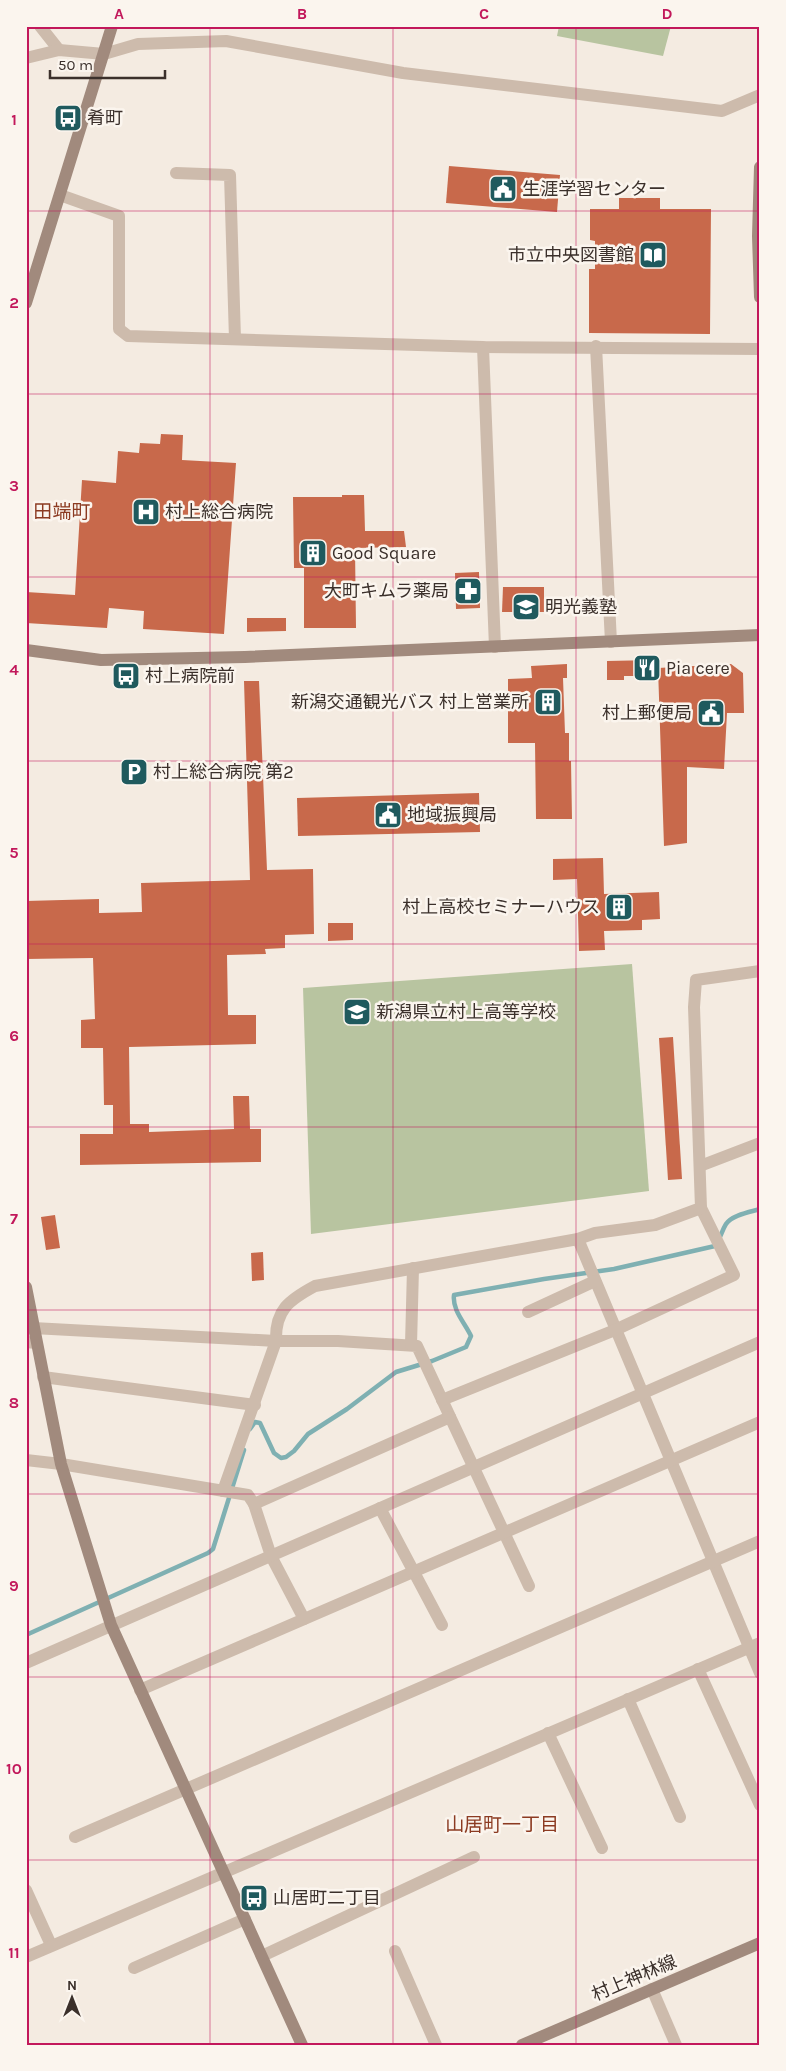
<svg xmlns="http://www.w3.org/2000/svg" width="786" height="2071" font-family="Karla,'Noto Sans JP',sans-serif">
  <rect width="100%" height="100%" fill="#f4ebe1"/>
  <g fill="#b8c4a0">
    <path d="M559,26H671L663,56L557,36Z"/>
    <path d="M632,964L649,1191L311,1234L303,988Z"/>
  </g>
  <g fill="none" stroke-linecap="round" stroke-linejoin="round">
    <g stroke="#7fb0b2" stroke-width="4.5">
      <path d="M250,1429L255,1422L260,1423L274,1453L281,1458L286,1457L294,1451L308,1434L347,1409L396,1372L432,1361L466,1347L471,1336C465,1323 452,1310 454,1295L544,1279L614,1269L715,1246C721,1238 721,1232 726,1224C732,1215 750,1212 760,1209"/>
      <path d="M26,1635L208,1553L213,1549L244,1450"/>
    </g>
  </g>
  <g fill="#c8694b">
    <path d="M449,166L560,175L557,212L446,203Z"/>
    <path d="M619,198H660V209H711L710,334L589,333V269H595V241L590,240V209H619Z"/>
    <path d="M161,434L183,435L182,460L236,463L224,634L143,629L144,611L109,608L107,628L26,623V592L75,595L82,480L116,483L118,451L139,453L140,443L160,444Z"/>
    <path d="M342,495H364L365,531H404L406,547L355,548L356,628H304V568H294L293,497H342Z"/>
    <path d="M479,572L480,608L456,609L455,573Z"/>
    <path d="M503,587H544V612H502Z"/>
    <path d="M247,618H286V631L247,632Z"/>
    <path d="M654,660V676H624V680H607V661Z"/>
    <path d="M567,664V678H563L565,733H569V761H571L572,819H536L535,743H508V679L532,678L531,666Z"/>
    <path d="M731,664L743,673L744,713H727L724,769L687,767V843L664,846L658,668Z"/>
    <path d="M244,681H259L267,870L313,869L314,934L285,935V948L265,949L266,954L227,955L228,1015H256V1044L129,1047L130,1124H149V1132L234,1129L233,1096H249L250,1129H261V1162L80,1165V1134H113V1105H104L103,1048H81V1020L95,1019L93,958L26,959V901L99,899V913L142,912L141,883L250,880Z"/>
    <path d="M479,793L480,832L298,836L297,798Z"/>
    <path d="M603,858L604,894L659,892L660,919L642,920V930L604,931L605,950L579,951L577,879L553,880V859Z"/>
    <path d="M328,923H353V940L328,941Z"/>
    <path d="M673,1037L682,1179L668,1180L659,1038Z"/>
    <path d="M55,1215L60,1248L46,1250L41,1217Z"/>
    <path d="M263,1252L264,1280L252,1281L251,1253Z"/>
  </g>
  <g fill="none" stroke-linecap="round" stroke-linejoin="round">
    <g stroke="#cdbbac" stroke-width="12">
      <path d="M40,26L59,50"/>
      <path d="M26,58L59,50L104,54L138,44L226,41L403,73L722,111L760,95"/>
      <path d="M176,173L230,175L235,339"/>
      <path d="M60,195L119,216V329L128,336L483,347L760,349"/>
      <path d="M596,346L611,642"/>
      <path d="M483,347L495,647"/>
      <path d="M700,1166L760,1143"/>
      <path d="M578,1239L760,1673"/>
      <path d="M528,1312L595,1281"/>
      <path d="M33,1328L276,1341H338L417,1346L529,1586"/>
      <path d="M26,1342L36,1343"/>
      <path d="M411,1345L413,1268"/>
      <path d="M43,1377L255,1405"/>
      <path d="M442,1400L615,1330L734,1275L701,1208"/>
      <path d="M26,1460L61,1464L248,1495L254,1504L271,1556L304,1619"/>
      <path d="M223,1491L276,1341C275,1310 289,1300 315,1286L578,1239L595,1233L655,1225L701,1208L694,1007L696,980L760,971"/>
      <path d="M254,1504L450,1417"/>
      <path d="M380,1508L442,1625"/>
      <path d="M26,1663L760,1342"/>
      <path d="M698,1669L760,1805"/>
      <path d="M140,1690L760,1422"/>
      <path d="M628,1699L680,1817"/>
      <path d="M548,1733L602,1848"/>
      <path d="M75,1837L760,1541"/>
      <path d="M26,1890L51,1945"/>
      <path d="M395,1951L436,2045"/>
      <path d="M262,1956L474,1857"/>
      <path d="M26,1957L760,1643"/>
      <path d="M134,1968L245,1919"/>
      <path d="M652,1989L676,2045"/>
    </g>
    <g stroke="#a18a7d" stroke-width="12">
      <path d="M760,167L758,236L760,297"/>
      <path d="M26,303L112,26"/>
      <path d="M26,650L101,660L245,657L760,635"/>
      <path d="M26,1287L61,1464L111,1625L302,2045"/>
      <path d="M522,2045L760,1943"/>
    </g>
  </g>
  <path fill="none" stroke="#c2185b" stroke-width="1" stroke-opacity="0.55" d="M210,26V2045M393,26V2045M576,26V2045M26,211H760M26,394H760M26,577H760M26,761H760M26,944H760M26,1127H760M26,1310H760M26,1494H760M26,1677H760M26,1860H760"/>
  <defs>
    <symbol id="bus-square" viewBox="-11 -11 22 22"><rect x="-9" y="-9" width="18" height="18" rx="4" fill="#1f5a5e" stroke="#fbf5ee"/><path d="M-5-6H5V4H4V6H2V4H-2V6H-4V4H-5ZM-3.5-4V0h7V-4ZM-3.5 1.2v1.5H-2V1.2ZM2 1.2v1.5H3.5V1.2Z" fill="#fff"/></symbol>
    <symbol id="civic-square" viewBox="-11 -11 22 22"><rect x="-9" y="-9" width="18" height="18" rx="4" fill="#1f5a5e" stroke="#fbf5ee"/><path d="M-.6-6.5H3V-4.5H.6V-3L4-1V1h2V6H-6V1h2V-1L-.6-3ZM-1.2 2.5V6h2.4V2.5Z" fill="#fff"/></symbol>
    <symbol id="library-square" viewBox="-11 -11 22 22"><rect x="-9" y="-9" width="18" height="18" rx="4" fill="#1f5a5e" stroke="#fbf5ee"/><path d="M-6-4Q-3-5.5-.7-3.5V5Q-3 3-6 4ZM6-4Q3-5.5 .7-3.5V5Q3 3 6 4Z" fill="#fff"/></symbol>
    <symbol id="hospital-square" viewBox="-11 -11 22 22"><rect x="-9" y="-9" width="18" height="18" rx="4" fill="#1f5a5e" stroke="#fbf5ee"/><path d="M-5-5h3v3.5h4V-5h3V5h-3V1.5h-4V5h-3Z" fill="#fff"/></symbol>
    <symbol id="building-square" viewBox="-11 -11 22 22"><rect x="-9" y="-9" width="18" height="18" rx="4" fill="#1f5a5e" stroke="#fbf5ee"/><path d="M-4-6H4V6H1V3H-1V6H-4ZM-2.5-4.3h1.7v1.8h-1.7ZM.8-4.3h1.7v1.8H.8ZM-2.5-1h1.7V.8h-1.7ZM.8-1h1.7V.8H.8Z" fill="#fff"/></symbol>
    <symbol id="pharmacy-square" viewBox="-11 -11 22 22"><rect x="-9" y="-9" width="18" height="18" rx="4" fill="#1f5a5e" stroke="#fbf5ee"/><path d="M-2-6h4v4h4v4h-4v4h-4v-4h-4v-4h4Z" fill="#fff"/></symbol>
    <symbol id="school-square" viewBox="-11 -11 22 22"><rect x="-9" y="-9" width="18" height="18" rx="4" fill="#1f5a5e" stroke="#fbf5ee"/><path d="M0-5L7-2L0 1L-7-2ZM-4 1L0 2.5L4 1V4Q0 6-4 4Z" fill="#fff"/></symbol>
    <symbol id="restaurant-square" viewBox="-11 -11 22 22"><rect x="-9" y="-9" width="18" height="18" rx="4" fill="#1f5a5e" stroke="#fbf5ee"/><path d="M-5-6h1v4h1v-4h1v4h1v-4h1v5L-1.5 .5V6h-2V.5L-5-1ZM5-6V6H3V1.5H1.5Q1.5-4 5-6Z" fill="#fff"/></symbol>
    <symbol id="parking-square" viewBox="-11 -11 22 22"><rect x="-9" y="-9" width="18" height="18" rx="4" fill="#1f5a5e" stroke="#fbf5ee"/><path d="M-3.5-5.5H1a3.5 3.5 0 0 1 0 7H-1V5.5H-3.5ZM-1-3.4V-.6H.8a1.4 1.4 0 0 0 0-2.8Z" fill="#fff"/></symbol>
  </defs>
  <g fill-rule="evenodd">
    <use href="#bus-square" x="52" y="102" width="32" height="32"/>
    <use href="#civic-square" x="487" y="173" width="32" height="32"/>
    <use href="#library-square" x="637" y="239" width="32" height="32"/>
    <use href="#hospital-square" x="130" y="496" width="32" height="32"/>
    <use href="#building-square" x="297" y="537" width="32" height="32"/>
    <use href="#pharmacy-square" x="452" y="575" width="32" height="32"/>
    <use href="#school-square" x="510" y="591" width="32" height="32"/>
    <use href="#restaurant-square" x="631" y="652" width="32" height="32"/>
    <use href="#bus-square" x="110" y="660" width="32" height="32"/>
    <use href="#building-square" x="532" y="686" width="32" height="32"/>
    <use href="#civic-square" x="695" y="697" width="32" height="32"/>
    <use href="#parking-square" x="118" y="756" width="32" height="32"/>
    <use href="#civic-square" x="372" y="799" width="32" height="32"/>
    <use href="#building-square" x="603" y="891" width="32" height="32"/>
    <use href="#school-square" x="341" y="996" width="32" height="32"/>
    <use href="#bus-square" x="238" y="1882" width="32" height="32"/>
  </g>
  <g text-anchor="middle" stroke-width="5" stroke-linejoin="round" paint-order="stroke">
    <g font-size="18" fill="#3b302b" stroke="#fbf5ee" text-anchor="start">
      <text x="87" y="124">肴町</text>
      <text x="522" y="195">生涯学習センター</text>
      <text x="634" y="261" text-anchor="end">市立中央図書館</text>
      <text x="165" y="518">村上総合病院</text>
      <text x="332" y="559">Good Square</text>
      <text x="449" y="597" text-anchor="end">大町キムラ薬局</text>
      <text x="545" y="613">明光義塾</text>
      <text x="666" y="674">Pia cere</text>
      <text x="145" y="682">村上病院前</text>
      <text x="529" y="708" text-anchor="end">新潟交通観光バス 村上営業所</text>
      <text x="692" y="719" text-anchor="end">村上郵便局</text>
      <text x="153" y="778">村上総合病院 第2</text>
      <text x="407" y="821">地域振興局</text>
      <text x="600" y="913" text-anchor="end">村上高校セミナーハウス</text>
      <text x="376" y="1018">新潟県立村上高等学校</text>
      <text x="273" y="1904">山居町二丁目</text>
    </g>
    <g font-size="18" fill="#3b302b" stroke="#fbf5ee">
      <text transform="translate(634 1978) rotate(-23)" y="6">村上神林線</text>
    </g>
    <g font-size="19" fill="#8c3b22" stroke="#fbf5ee">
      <text x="62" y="518">田端町</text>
      <text x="502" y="1831">山居町一丁目</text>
    </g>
  </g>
  <rect width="786" height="2071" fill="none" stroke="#fbf5ee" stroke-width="55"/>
  <g transform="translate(72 1998)" stroke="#fbf5ee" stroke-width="4" paint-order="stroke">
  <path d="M0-4L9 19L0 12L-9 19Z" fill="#3b302b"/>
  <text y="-8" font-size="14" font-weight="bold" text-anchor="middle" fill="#3b302b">N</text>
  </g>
  <path d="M50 70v8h115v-8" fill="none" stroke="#3b302b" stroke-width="2.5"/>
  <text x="58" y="70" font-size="15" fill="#3b302b" stroke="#fbf5ee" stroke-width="4" paint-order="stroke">50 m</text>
  <rect x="28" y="28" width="730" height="2016" fill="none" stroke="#c2185b" stroke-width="2"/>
  <g font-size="16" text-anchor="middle" font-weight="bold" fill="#c2185b">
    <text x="119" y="19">A</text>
    <text x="302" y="19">B</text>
    <text x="484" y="19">C</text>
    <text x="667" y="19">D</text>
    <text x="14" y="125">1</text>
    <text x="14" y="308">2</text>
    <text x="14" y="491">3</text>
    <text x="14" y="675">4</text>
    <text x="14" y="858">5</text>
    <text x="14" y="1041">6</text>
    <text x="14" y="1224">7</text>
    <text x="14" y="1408">8</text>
    <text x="14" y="1591">9</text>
    <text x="14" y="1774">10</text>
    <text x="14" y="1958">11</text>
  </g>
</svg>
